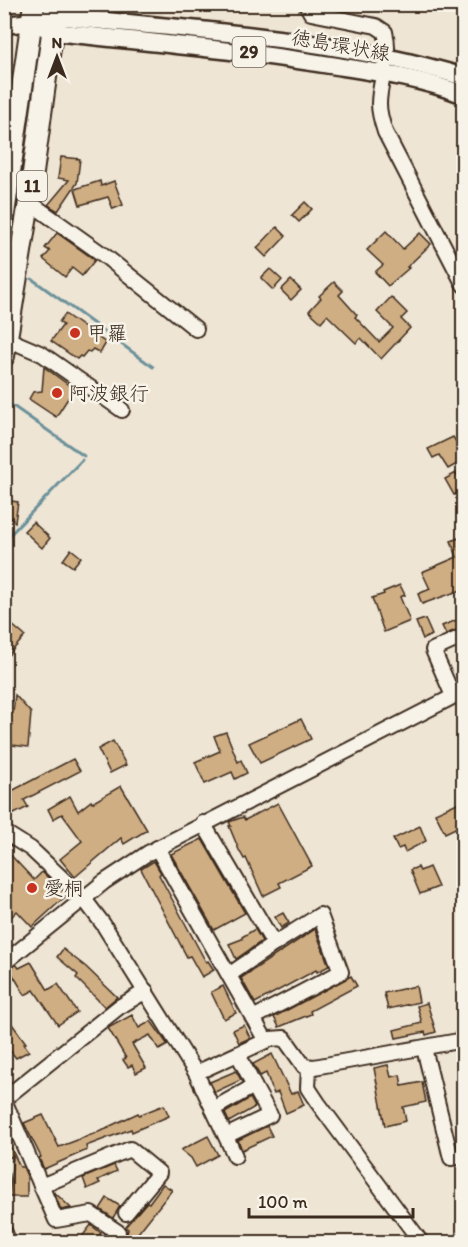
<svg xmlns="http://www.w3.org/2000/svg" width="468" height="1247" font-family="Itim,'Klee One',sans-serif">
  <rect width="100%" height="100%" fill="#efe5d4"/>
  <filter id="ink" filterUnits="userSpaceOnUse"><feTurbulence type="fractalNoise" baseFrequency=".0167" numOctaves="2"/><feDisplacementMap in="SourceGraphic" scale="12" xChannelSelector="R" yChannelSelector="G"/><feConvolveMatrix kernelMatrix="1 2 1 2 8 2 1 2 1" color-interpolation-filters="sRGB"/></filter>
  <g filter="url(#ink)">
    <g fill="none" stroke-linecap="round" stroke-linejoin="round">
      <g stroke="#6c929b" stroke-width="3">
        <path d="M32,279L153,367"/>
        <path d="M13,406L84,456"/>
        <path d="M4,541L82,460"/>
      </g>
    </g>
    <g fill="#d0ae83" stroke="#3b2a1e" stroke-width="1.5">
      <path d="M61,157L80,159L77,183L58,211L48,205L69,180L58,178Z"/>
      <path d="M100,181L101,186L114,181L123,205L113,209L108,197L80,205L75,189Z"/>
      <path d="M305,202L312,209L299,222L292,215Z"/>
      <path d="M277,227L286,236L266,257L257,248Z"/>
      <path d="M386,231L403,249L420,233L431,244L407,267L409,268L388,286L375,272L383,265L367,250Z"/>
      <path d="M57,233L95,260L82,276L72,268L65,277L43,259L50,251L45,248Z"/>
      <path d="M270,269L282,280L273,290L261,278Z"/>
      <path d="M291,280L301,290L291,300L281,290Z"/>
      <path d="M334,282L343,291L339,295L357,315L355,317L379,342L393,328L377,312L391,297L407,313L401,319L410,328L381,359L361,338L356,343L327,315L321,322L309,311L321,298L319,296Z"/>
      <path d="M65,314L106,343L100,353L93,349L90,352L87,351L82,357L80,356L77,359L51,341L63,325L59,322Z"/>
      <path d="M44,367L74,389L56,417L29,399L33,392L42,391Z"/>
      <path d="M453,437L464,454V460L448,469L439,455L433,458L428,449Z"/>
      <path d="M456,473L464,486V490L454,495L445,479Z"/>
      <path d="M4,500L18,502L15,522L4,512Z"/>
      <path d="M33,522L50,538L42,548L24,531Z"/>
      <path d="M461,537L464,543V589L422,604L418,594L430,589L422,572L457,557L451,541Z"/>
      <path d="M71,549L81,557L73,567L63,560Z"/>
      <path d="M400,585L405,595L400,597L410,621L384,632L372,598L384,594L383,592Z"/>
      <path d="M464,617V627L446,634L442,626Z"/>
      <path d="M4,618L25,636L4,660Z"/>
      <path d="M425,619L432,635L423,639L416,622Z"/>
      <path d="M15,695L31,713L28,747L4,744V711L13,713Z"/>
      <path d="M301,719L311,739L260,763L249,743Z"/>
      <path d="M226,732L238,762L241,760L247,773L235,779L232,772L205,784L195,762L220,751L214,736Z"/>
      <path d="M113,741L126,765L110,773L98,749Z"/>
      <path d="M73,759L80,771L24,800L28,807L4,819V795Z"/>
      <path d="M121,786L147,830L124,844L121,838L75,877L60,859L82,841L62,814L53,819L48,809L70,796L78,811L91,801L92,803Z"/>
      <path d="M464,800V816L460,818L464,824L445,833L435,813Z"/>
      <path d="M278,803L312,866L279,883L281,887L263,896L246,858L244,859L239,850L229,826H231L229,822L243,817L245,820Z"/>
      <path d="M420,826L426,841L405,852L403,847L398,849L393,839Z"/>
      <path d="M202,839L245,913L214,930L171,854Z"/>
      <path d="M4,848L34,880L42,872L67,895L32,927L17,911L4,924Z"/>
      <path d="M154,861L161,873L159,875L206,962L208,961L214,970L202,977L190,956L187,957L141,869Z"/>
      <path d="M418,867L420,871L429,867L438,887L420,894L410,870Z"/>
      <path d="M283,913L289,923L281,928L275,917Z"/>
      <path d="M255,929L262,941L236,959L229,944L242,939V937Z"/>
      <path d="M315,929L329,966L317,972L316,970L255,1003L241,978Z"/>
      <path d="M63,949L86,967L117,997L105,1007L76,978L78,975L57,957Z"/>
      <path d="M31,962L48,990L58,984L77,1012L58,1025L34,990L25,995L10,970L16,964L19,968Z"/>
      <path d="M351,976L357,986L310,1011L311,1014L279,1027L274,1017Z"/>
      <path d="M223,986L236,1013L224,1019L211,992Z"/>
      <path d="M416,986L419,1002L388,1009L384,993Z"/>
      <path d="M427,1003L436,1032L426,1035L425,1032L396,1038L394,1030L422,1023L417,1006Z"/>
      <path d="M132,1015L139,1028L151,1021L168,1045L159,1050L150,1035L132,1044L146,1068L136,1073L132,1065L128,1067L123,1060L126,1058L108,1028Z"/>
      <path d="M12,1024L26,1043L24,1044L29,1051L16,1058L4,1043V1028Z"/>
      <path d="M244,1025L250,1038L239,1043L233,1030Z"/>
      <path d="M272,1054L291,1094L298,1091L304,1105L286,1113L278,1092L274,1094L266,1073L260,1076L253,1064Z"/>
      <path d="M388,1065L391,1077L400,1075L402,1086L422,1082L426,1102L403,1107L406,1121L385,1126L374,1068Z"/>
      <path d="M236,1071L241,1080L215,1092L210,1082Z"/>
      <path d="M250,1098L255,1107L229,1122L225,1113Z"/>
      <path d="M164,1105L169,1116L132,1132L131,1129L86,1146L87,1150L44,1169L39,1158L41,1157L24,1123L43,1115L59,1147L109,1128L108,1127L138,1113L139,1115Z"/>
      <path d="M267,1126L272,1136L242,1150L238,1140Z"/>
      <path d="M4,1133L20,1167H23L27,1176V1197H9L13,1156L4,1160Z"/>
      <path d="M208,1136L218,1155L196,1167L191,1158L181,1150Z"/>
      <path d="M114,1165L117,1171L98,1180L100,1183L87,1189L83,1178Z"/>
      <path d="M163,1184L172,1190L131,1242H121L127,1234L128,1229L125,1227L147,1202L149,1203Z"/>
      <path d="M54,1192L71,1208L61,1210Z"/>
      <path d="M107,1198L120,1206L113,1218L100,1209Z"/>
      <path d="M91,1225L101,1233L93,1242H87L81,1238Z"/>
    </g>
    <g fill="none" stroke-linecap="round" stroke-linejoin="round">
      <defs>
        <g id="minor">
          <path d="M306,4L311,13L376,26L385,32C392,57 379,80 379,104C379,114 382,123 385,132L464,285"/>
          <path d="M29,202L105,256L196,329"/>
          <path d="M7,339L42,354L122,410"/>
          <path d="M453,696L433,650L464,636"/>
          <path d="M203,823L274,944L229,975"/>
          <path d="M4,832L31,849L84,899L103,924L196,1073L270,1039L284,1038L304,1066L314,1067L464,1040"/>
          <path d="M157,848L266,1041"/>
          <path d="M4,963L104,882L148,853L464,691"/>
          <path d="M253,1018L341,972L320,915L274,944"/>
          <path d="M424,1048L451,1158L464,1156"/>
          <path d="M238,1054L254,1086"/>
          <path d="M309,1067L308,1088L318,1103L421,1242"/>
          <path d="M196,1073L235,1156"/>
          <path d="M4,1099L119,1007L146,991"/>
          <path d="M4,1100L56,1220L91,1214L118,1232L109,1242"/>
          <path d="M213,1109L254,1086L270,1115L226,1136"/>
          <path d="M41,1186L130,1149L159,1173L126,1213"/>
          <path d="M4,1231L9,1242"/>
        </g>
        <g id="major">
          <path d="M4,25L32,22L55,16C192,30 332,37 464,77"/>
          <path d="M41,26L54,32C146,42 238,50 330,65C375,72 421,78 464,95"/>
        </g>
        <g id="highway">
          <path d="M4,214L34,4"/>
          <path d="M4,356L29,202L56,4"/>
        </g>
      </defs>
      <use href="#minor" stroke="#3b2a1e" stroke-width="18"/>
      <use href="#major" stroke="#3b2a1e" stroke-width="21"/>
      <use href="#highway" stroke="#3b2a1e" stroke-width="24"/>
      <use href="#minor" stroke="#f7f3e8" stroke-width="14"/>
      <use href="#major" stroke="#f7f3e8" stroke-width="16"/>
      <use href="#highway" stroke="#f7f3e8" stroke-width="20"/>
    </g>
  </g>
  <g fill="#c8321e" stroke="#f7f3e8" stroke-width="2">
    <circle cx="75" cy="333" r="6"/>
    <circle cx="57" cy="393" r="6"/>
    <circle cx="32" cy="888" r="6"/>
  </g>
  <g text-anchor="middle" stroke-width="5" stroke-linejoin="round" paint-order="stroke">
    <g fill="#f7f3e8" stroke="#73665b" stroke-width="1.5">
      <rect x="232.5" y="37" width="33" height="30" rx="4.5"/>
      <rect x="17" y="171" width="30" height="30" rx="4.5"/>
    </g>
    <g font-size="18" font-weight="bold" fill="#3b2a1e">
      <text x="249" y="58">29</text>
      <text x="32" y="192">11</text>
    </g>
    <g font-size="20" fill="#3b2a1e" stroke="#f7f3e8">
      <text transform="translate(341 45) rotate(10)" y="7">徳島環状線</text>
    </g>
    <g font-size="20" fill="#3b2a1e" stroke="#f7f3e8" text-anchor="start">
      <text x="87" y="340">甲羅</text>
      <text x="69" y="400">阿波銀行</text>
      <text x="44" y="895">愛桐</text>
    </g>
  </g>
  <rect width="468" height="1247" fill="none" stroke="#f7f3e8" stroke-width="24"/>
  <rect x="12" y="12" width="444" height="1223" fill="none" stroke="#3b2a1e" stroke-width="2" filter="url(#ink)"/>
  <g transform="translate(57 57)" stroke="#f7f3e8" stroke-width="4.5" paint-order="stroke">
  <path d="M0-4.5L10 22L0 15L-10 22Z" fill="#3b2a1e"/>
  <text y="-9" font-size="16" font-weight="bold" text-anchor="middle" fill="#3b2a1e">N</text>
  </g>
  <path d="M249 1208v9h164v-9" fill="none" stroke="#3b2a1e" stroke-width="3"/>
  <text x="258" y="1208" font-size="18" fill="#3b2a1e" stroke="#f7f3e8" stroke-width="4.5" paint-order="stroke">100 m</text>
</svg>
